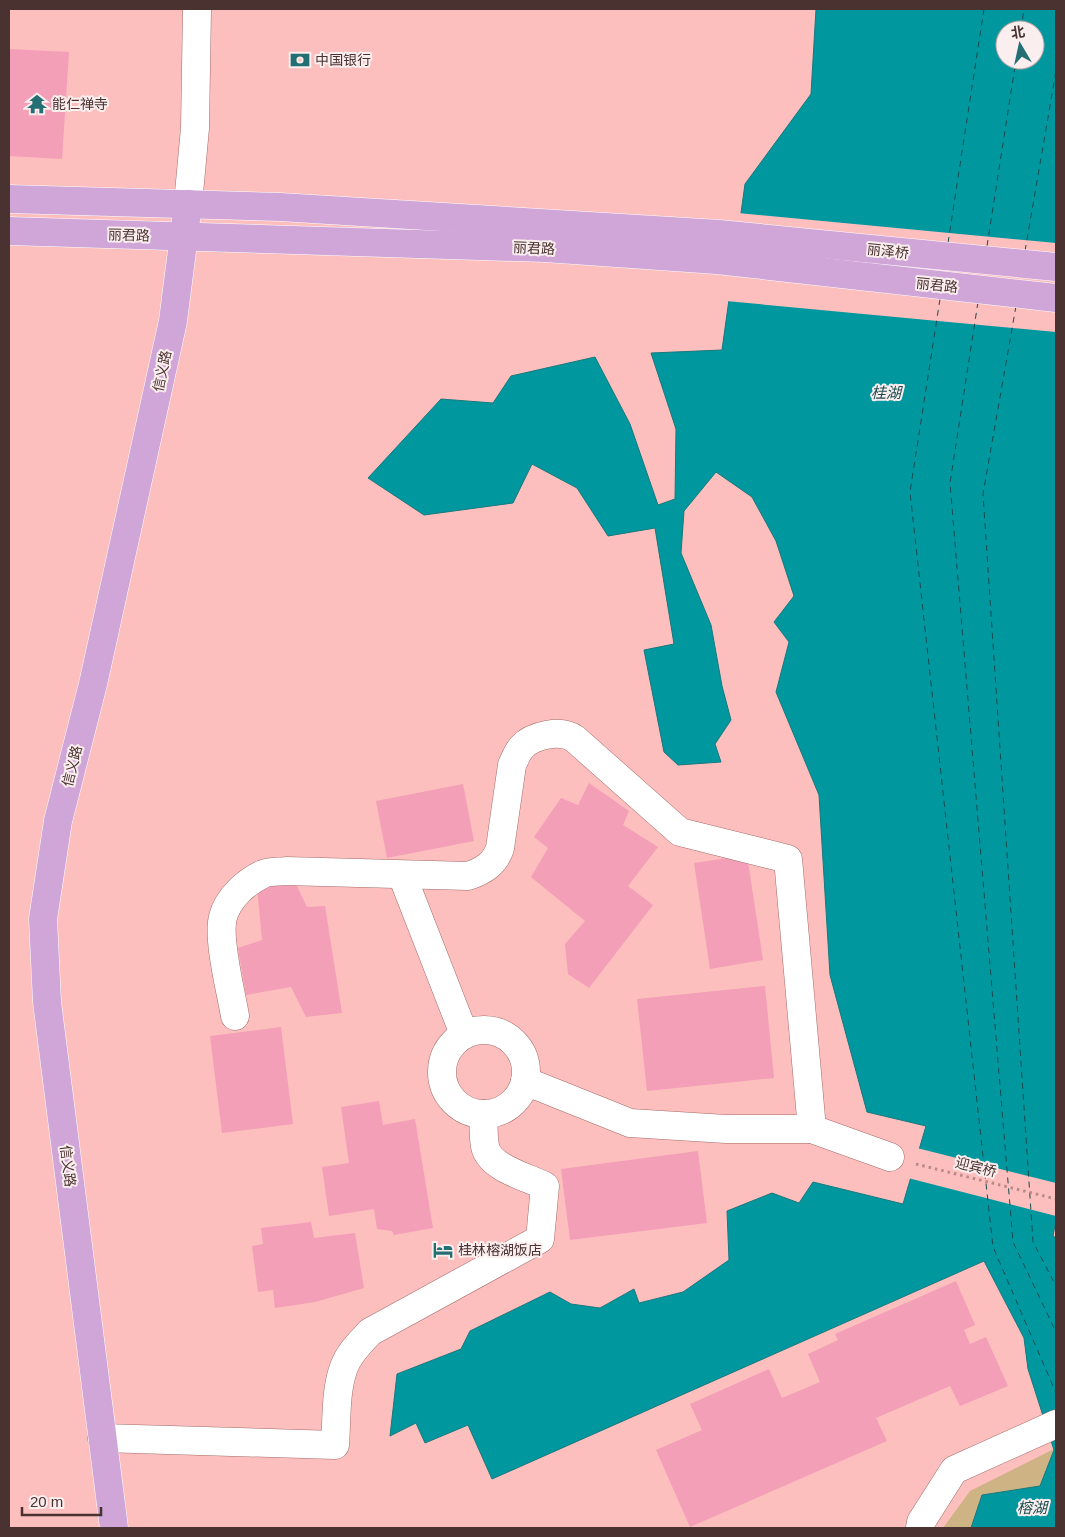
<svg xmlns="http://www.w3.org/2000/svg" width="1065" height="1537" font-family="Helvetica,'Noto Sans SC',sans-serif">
  <rect width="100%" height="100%" fill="#fcbfbd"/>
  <path fill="#ceb385" d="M1056,1448V1528H943L970,1491Z"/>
  <path fill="#01979f" stroke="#17797e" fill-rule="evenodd" d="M816,9H1056V1220L1053,1236L1056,1238V1528H971L982,1495L1040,1486L1054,1450L1028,1369L1024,1338L984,1261L492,1479L468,1425L425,1443L416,1423L390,1436L397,1374L461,1349L470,1331L550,1292L571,1304L600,1308L634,1289L639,1303L683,1292L729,1260L727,1211L772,1193L799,1203L813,1182L903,1204L926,1126L867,1112L830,975L819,795L776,692L789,642L774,622L794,596L776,541L752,497L716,472L684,511L681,553L711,625L722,686L731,720L715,744L721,762L678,765L664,752L644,650L674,644L655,528L608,536L577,488L532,464L513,503L424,515L368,478L441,399L493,403L511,376L595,357L630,424L658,505L675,499L676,429L651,353L722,350L745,184L811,94ZM1005,30H1035V60H1005Z"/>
  <g fill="#fcbfbd">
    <path d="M738,213L1056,243V332L726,301Z"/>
    <path d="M917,1148L1056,1183V1216L908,1178Z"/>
  </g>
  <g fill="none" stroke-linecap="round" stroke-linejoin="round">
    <g stroke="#194c4f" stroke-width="1" stroke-dasharray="6 5" stroke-linecap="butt">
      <path d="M1021,30L1024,9"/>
      <path d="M948,243L984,9"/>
      <path d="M987,246L1016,60"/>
      <path d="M1025,251L1056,71"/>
      <path d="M940,299L910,492L993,1247L1056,1393"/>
      <path d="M978,302L950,483L1013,1242L1056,1332"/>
      <path d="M1016,306L983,494L1033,1242L1056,1286"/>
    </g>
  </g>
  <g fill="#f49fb8">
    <path d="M9,49L69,52L62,159L9,156Z"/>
    <path d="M589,783L629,811L623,825L658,847L628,886L653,905L589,988L568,974L565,944L585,921L531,877L548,848L534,837L561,798L578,805Z"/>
    <path d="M463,784L474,841L387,858L376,801Z"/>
    <path d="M747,855L763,960L710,969L694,863Z"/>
    <path d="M295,882L307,907L325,906L342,1013L306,1017L291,987L246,995L238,948L262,940L257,887Z"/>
    <path d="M765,986L774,1078L647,1091L637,999Z"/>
    <path d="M281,1027L293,1124L222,1133L210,1036Z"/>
    <path d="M379,1101L383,1125L415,1119L433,1228L394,1235L392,1231L377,1229L374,1209L329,1216L322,1167L349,1163L341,1107Z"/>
    <path d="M698,1151L707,1223L570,1240L561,1169Z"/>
    <path d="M311,1222L314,1238L355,1233L364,1288L315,1302L275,1308L273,1290L258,1292L252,1246L263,1244L261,1228Z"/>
    <path d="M956,1281L975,1325L964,1330L970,1344L986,1337L1008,1386L960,1406L950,1386L876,1418L887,1441L690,1527L656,1450L702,1430L690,1404L769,1369L782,1398L820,1382L808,1354L838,1340L835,1334Z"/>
  </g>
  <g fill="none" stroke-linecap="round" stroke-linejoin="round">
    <defs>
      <g id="minor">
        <path d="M188,204L195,128L197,9"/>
        <path d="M402,875L464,1034"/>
        <path d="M235,1016C231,992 217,938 223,917C228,898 246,882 263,874C270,871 279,872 286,871L468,876C483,871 495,864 500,848L512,765C515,759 517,752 522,747C533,735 561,729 575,739L680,832L788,859L812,1129L890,1157"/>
        <circle cx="484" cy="1072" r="42"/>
        <path d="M525,1081L630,1123L726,1129H812"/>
        <path d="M102,1438L335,1445C337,1420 335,1391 344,1367C349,1353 360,1343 370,1332L540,1239L545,1186C527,1177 489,1168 485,1146C483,1136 484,1124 483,1114"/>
        <path d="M920,1528L921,1522L954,1470L1056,1424"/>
      </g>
      <g id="major">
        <path d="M9,199L280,207L719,234L1056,267"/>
        <path d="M9,231L545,248L717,260L1056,298"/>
        <path d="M114,1528L47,1002L43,919L58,821L93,684L173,321L188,204"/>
      </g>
    </defs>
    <use href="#minor" stroke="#a36c6a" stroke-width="29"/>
    <use href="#major" stroke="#fff" stroke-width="29"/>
    <path stroke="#b98a88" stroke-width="3" stroke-dasharray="2.5 4" stroke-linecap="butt" d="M916,1164L1056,1199"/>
    <use href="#minor" stroke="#fff" stroke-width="28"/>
    <use href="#major" stroke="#cfa6d7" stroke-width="28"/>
  </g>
  <defs>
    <symbol id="bank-bare" viewBox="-9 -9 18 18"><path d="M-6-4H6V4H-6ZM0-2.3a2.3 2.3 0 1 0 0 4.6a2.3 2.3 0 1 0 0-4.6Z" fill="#246f74" stroke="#fbeeee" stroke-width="2.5" paint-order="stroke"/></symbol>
    <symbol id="temple-bare" viewBox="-9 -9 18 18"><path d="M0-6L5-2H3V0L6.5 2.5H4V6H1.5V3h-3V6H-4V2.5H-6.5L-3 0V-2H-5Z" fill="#246f74" stroke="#fbeeee" stroke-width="2.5" paint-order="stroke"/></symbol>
    <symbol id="hotel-bare" viewBox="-9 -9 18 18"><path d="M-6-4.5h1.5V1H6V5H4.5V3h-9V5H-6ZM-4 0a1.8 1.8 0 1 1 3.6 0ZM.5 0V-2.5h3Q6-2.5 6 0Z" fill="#246f74" stroke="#fbeeee" stroke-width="2.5" paint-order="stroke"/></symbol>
  </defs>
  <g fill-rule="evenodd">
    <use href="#bank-bare" x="286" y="46" width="28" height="28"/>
    <use href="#temple-bare" x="23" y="90" width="28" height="28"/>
    <use href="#hotel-bare" x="429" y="1236" width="28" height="28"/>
  </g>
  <g text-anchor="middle" stroke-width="4" stroke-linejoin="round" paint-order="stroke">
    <g font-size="14" fill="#4a3231" stroke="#fbeeee" text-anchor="start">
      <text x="315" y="65">中国银行</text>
      <text x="52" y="109">能仁禅寺</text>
      <text x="458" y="1255">桂林榕湖饭店</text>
    </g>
    <g font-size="14" fill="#4a3231" stroke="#fbeeee">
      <text transform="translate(129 235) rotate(2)" y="5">丽君路</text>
      <text transform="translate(534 248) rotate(3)" y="5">丽君路</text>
      <text transform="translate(888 251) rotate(6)" y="5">丽泽桥</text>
      <text transform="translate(937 285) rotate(6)" y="5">丽君路</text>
      <text transform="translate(162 371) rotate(-78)" y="5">信义路</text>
      <text transform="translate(72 766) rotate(-76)" y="5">信义路</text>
      <text transform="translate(68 1166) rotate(83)" y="5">信义路</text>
      <text transform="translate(976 1167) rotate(14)" y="5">迎宾桥</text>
    </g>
    <g font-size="15" font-style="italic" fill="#194c4f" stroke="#fbeeee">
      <text x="886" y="398">桂湖</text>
      <text x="1032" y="1513">榕湖</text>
    </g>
  </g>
  <rect width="1065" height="1537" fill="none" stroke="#4a3231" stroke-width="20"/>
  <g transform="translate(1020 45) rotate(351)"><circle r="24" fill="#fbeeee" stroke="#b4a3a2"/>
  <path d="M0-4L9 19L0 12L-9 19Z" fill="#246f74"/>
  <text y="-8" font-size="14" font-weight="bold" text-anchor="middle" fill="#4a3231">北</text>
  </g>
  <path d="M22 1507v8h79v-8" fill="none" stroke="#4a3231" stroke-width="2.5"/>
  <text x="30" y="1507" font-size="15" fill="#4a3231" stroke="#fbeeee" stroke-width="4" paint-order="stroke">20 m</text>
</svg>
